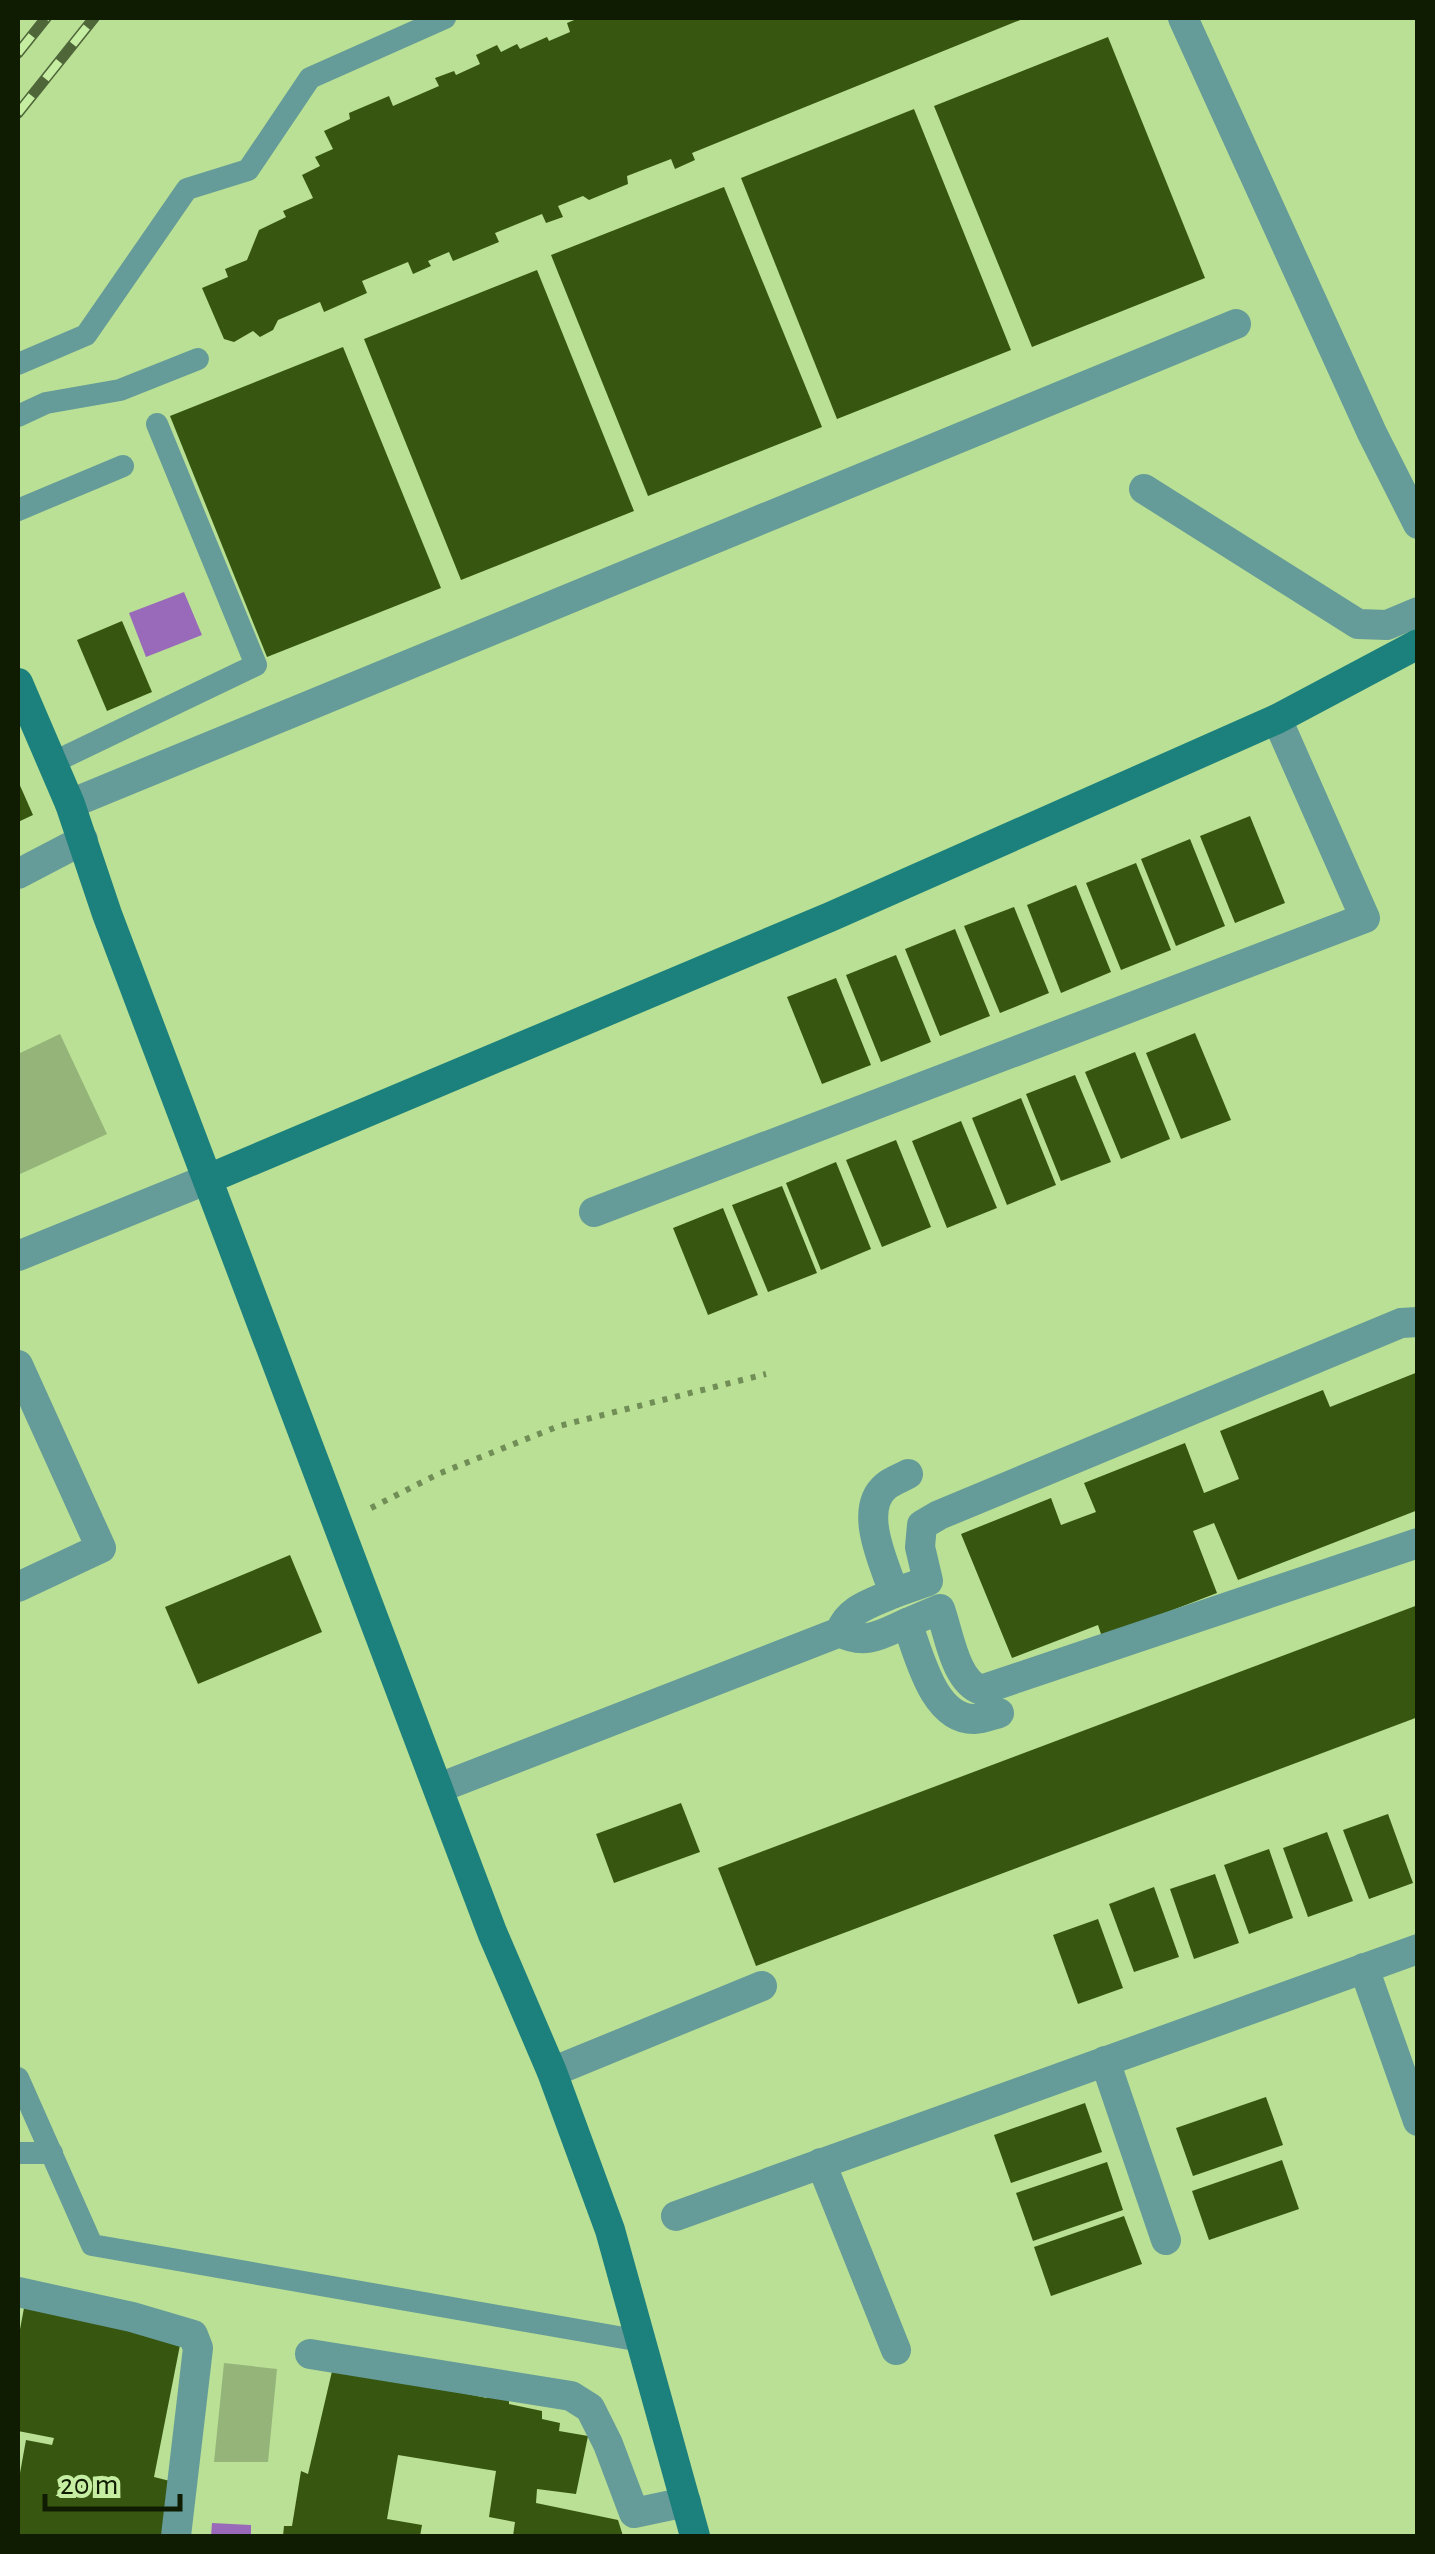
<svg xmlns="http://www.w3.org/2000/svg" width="1435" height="2554" font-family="'Alegreya Sans',sans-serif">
  <rect width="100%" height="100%" fill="#b9e095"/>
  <g fill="#95b479">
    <path d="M60,1034L107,1134L18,1175V1054Z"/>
    <path d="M224,2363L277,2369L268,2462H214Z"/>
  </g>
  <g fill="#9a6aba">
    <path d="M184,592L202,635L146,657L129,613Z"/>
    <path d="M212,2523L251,2525V2536H211Z"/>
  </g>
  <g fill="#375610">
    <path d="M579,18H1025L692,153L695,160L675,169L671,159L627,176L628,184L589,200L583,196L558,206L563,217L546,223L542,214L495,233L499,242L453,261L449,252L428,261L431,266L413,274L408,262L362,281L367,293L324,312L320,302L278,320L273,330L260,337L253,331L234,342L224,339L202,288L228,277L225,269L247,260L259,230L286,217L283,211L313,198L302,175L320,166L315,157L333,149L324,131L350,119L349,113L389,96L393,106L439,86L435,78L454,71L456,75L480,64L476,55L497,45L501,52L517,44L520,49L547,37L549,41L570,32L567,23Z"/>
    <path d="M1108,37L1205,278L1032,347L934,106Z"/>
    <path d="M914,109L1011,350L837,419L741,178Z"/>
    <path d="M724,187L822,427L648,496L551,255Z"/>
    <path d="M537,270L634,511L461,580L364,339Z"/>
    <path d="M343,347L441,588L267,657L170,416Z"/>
    <path d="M122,621L152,692L107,711L77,640Z"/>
    <path d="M18,781L33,815L18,822Z"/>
    <path d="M1250,816L1285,903L1235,923L1200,836Z"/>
    <path d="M1190,839L1225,926L1176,946L1141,859Z"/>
    <path d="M1136,863L1171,950L1121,970L1086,883Z"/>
    <path d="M1076,885L1111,972L1061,993L1027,905Z"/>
    <path d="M1014,907L1049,993L1000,1013L964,926Z"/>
    <path d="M955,929L990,1016L940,1036L905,949Z"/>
    <path d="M896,955L931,1042L881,1062L846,975Z"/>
    <path d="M836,978L871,1065L822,1084L787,997Z"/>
    <path d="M1195,1033L1231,1120L1181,1139L1146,1053Z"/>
    <path d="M1135,1052L1170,1139L1121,1159L1085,1072Z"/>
    <path d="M1075,1075L1111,1162L1061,1181L1026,1094Z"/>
    <path d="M1021,1098L1056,1185L1007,1205L972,1118Z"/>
    <path d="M961,1121L997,1208L947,1228L912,1141Z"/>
    <path d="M896,1140L931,1227L882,1247L846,1160Z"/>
    <path d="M836,1162L871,1249L821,1270L786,1183Z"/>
    <path d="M782,1186L817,1273L768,1292L732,1205Z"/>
    <path d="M723,1208L758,1295L708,1315L673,1228Z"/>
    <path d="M1418,1372V1510L1238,1580L1214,1523L1193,1531L1217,1593L1102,1637L1098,1625L1012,1658L961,1534L1051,1498L1061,1525L1096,1512L1084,1483L1185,1443L1204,1493L1239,1479L1220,1431L1323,1390L1330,1407Z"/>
    <path d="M290,1555L322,1632L198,1684L165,1607Z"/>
    <path d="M1418,1605V1717L756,1966L718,1868Z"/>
    <path d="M681,1803L700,1852L614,1883L596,1834Z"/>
    <path d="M1388,1814L1413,1883L1369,1899L1343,1830Z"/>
    <path d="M1327,1832L1353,1901L1308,1917L1283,1848Z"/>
    <path d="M1269,1849L1293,1918L1249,1934L1224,1865Z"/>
    <path d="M1215,1874L1239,1943L1194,1959L1170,1889Z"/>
    <path d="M1154,1887L1179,1957L1134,1972L1109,1904Z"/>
    <path d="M1098,1919L1123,1988L1078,2004L1053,1935Z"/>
    <path d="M1266,2097L1283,2145L1193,2176L1176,2128Z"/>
    <path d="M1085,2103L1102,2152L1011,2183L994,2135Z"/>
    <path d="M1282,2160L1299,2209L1209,2240L1192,2191Z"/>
    <path d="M1107,2162L1123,2210L1033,2241L1016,2193Z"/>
    <path d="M1124,2216L1142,2264L1051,2296L1034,2247Z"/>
    <path d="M24,2308L181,2340L154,2477L174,2482L163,2536H18V2484L26,2440L52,2445L54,2438L18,2431V2340Z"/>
    <path d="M333,2367L487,2398L488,2393L509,2396V2404L542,2411V2419L560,2423L559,2431L588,2436L576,2494L537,2489L536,2503L618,2520L623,2536H513L515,2522L489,2517L496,2471L398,2455L387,2519L422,2525L420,2536H283L284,2526H292L301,2471L308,2474Z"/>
  </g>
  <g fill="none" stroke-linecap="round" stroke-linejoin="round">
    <path stroke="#728e57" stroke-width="6" stroke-dasharray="5 8" stroke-linecap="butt" d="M371,1508L438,1474L559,1426L766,1374"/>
    <g stroke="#659b98" stroke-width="22">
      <path d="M18,364L86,335L187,189L248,170L310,78L445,18"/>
      <path d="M18,416L46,403L120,390L198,359"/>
      <path d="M18,510L123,466"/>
      <path d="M52,763L256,665L157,424"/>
      <path d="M18,2078L92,2245L641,2341"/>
      <path d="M18,2153H52"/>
    </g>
    <g stroke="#659b98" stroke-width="30">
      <path d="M1183,18L1372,433L1418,524"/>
      <path d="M1144,489L1358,624L1387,625L1418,612"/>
      <path d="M70,804L1236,324"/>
      <path d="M18,874L83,840"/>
      <path d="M594,1212L1365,918L1277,719"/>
      <path d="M18,1256L208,1179"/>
      <path d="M18,1365L101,1548L18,1587"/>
      <path d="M894,1593L928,1581L920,1547L922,1525L939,1515L1401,1323L1418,1322"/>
      <path d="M907,1623L940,1609C949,1634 955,1681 981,1690L1418,1543"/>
      <path d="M840,1632C865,1646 882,1634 907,1623C919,1654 933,1720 975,1719C982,1719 992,1715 999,1713"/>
      <path d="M439,1788L840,1632C849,1608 872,1603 894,1593C885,1565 857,1510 886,1486C892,1481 901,1478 908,1474"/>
      <path d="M1364,1968L1418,2121"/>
      <path d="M1105,2061L1166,2240"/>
      <path d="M552,2072L762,1986"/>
      <path d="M821,2163L896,2350"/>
      <path d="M676,2216L1418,1949"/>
      <path d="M18,2292L132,2317L193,2335L198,2348L176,2536"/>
      <path d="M310,2354L571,2396L590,2408L608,2444L634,2513L686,2502"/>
    </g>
    <g stroke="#1c807c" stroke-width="30">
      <path d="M18,683L70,804L107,914L492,1932L552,2072L610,2230L695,2536"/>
      <path d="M208,1179L830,917L1277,719L1418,644"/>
    </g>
    <defs>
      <g id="rail">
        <path d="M18,53L46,18"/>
        <path d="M18,113L94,18"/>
      </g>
    </defs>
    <use href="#rail" stroke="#4f6639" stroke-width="11"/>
    <use href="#rail" stroke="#c6eea2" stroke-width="8" stroke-dasharray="22" stroke-linecap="butt"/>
  </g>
  <rect width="1435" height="2554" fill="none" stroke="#0f1c01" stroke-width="40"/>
  <path d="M45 2494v15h135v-15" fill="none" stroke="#0f1c01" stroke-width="5"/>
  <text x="60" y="2494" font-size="30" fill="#0f1c01" stroke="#c6eea2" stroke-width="8" paint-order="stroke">20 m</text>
</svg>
